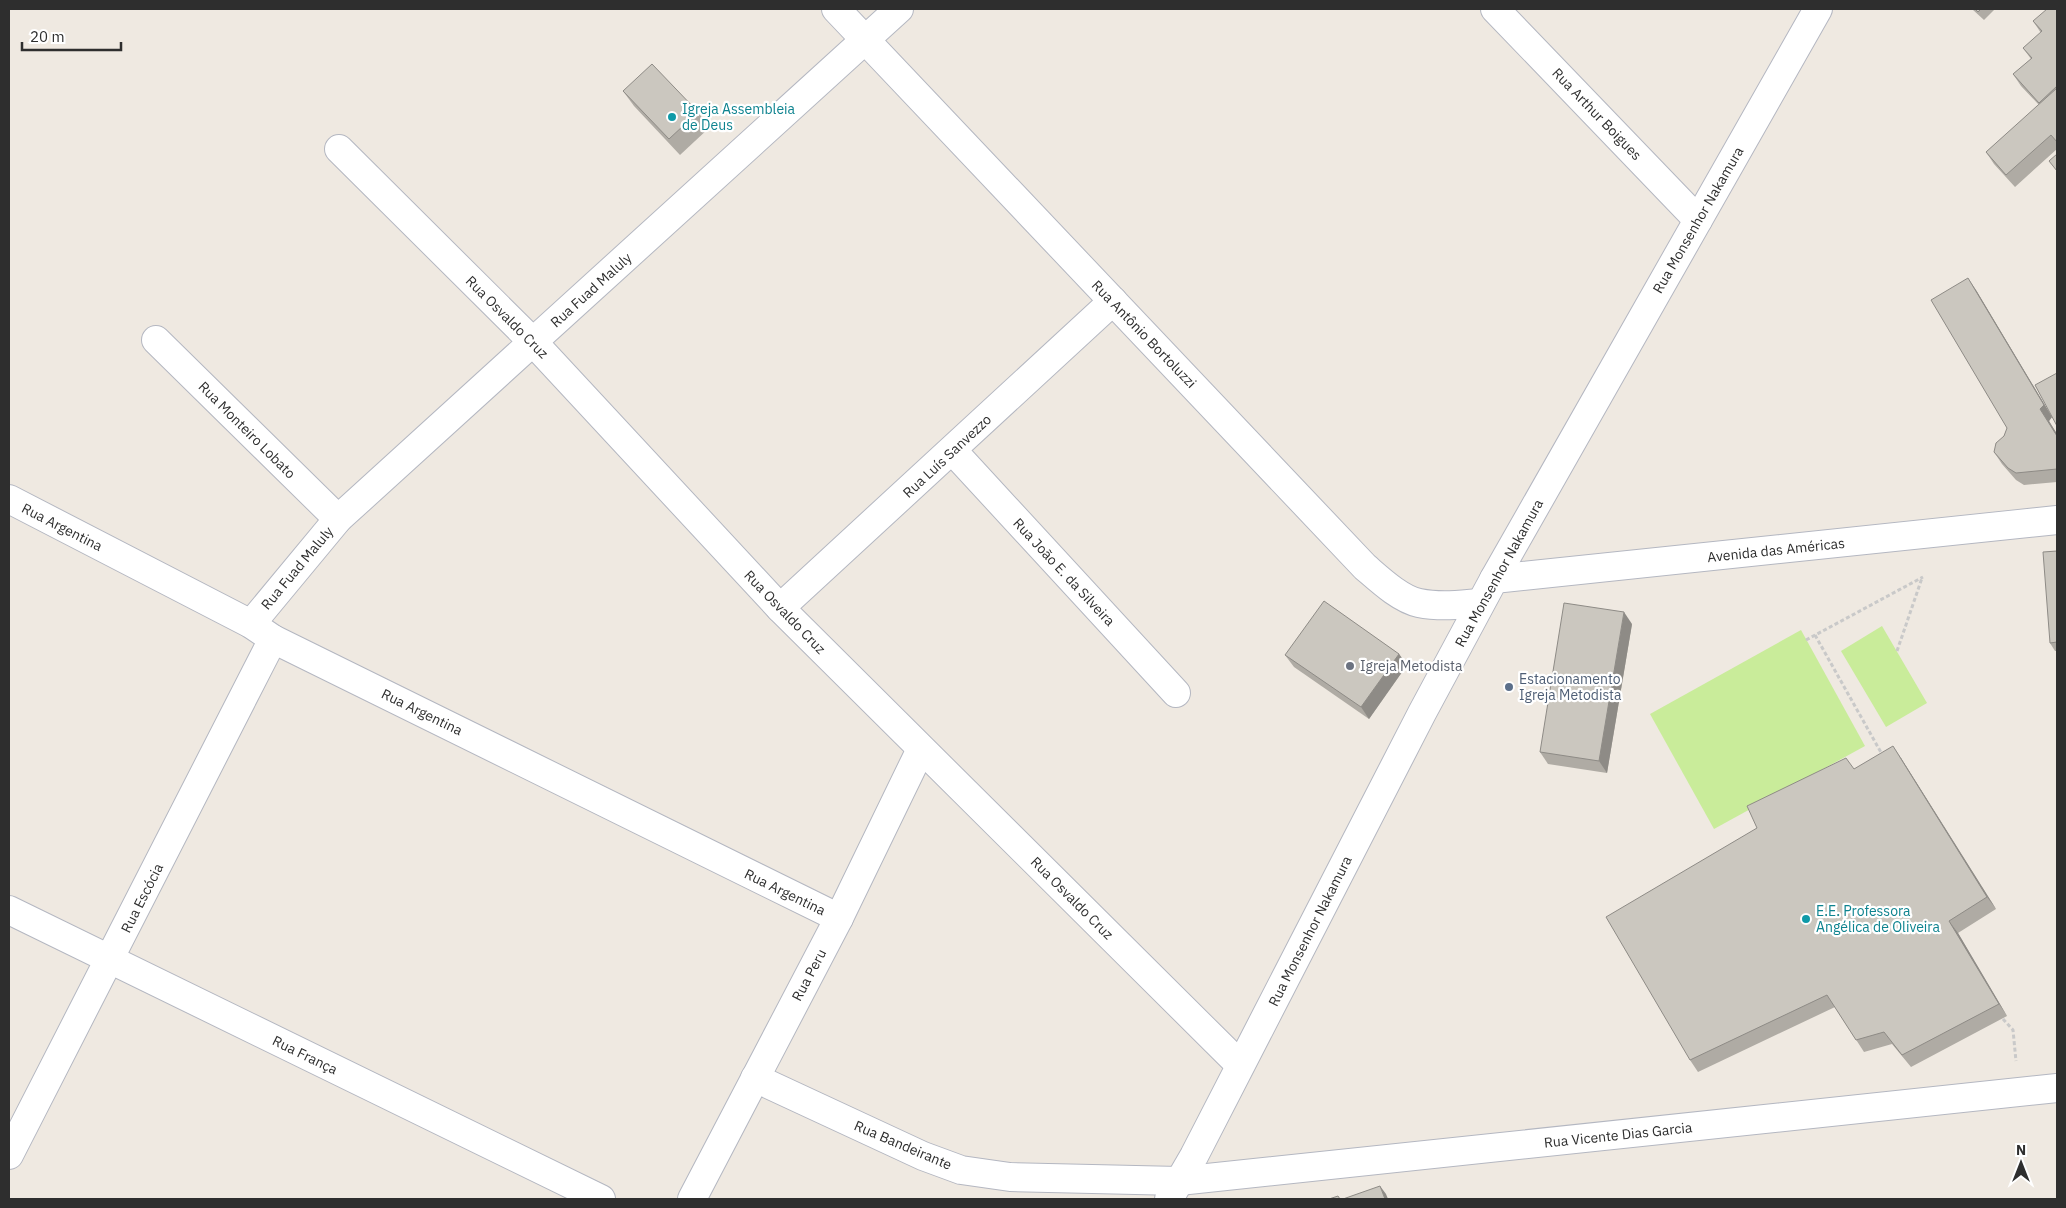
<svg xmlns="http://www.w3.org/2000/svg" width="2066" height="1208" font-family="'IBM Plex Sans',sans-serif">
  <rect width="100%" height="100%" fill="#efe9e1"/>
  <g fill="#c9ec9a">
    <path d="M1882,626L1927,703L1886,727L1841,651Z"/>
    <path d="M1801,630L1865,746L1714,829L1650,714Z"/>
  </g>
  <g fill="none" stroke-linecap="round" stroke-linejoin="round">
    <defs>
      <g id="minor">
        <path d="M836,9L1365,567C1379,579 1400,599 1419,603C1439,607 1460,605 1480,603"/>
        <path d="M1495,9L1698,220"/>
        <path d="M339,149L533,342L780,608L1240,1065"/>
        <path d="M156,340L338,519"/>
        <path d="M953,451L1176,693"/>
        <path d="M9,499L251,624L273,639L839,918"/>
        <path d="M780,608L1113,301"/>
        <path d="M251,624L338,519L899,9"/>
        <path d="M9,910L601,1199"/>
        <path d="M755,1078L923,1156L961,1170L1010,1177L1179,1181L2057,1088"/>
        <path d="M9,1155L273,639"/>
        <path d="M692,1199L839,918L921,749"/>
      </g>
      <path id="tertiary" d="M1494,579L1818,9"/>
      <path id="secondary" d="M1169,1199L1194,1156L1422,713L1494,579L2057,520"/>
    </defs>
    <use href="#minor" stroke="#b4b7c1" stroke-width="30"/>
    <use href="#tertiary" stroke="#b4b7c1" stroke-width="30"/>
    <use href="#secondary" stroke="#b4b7c1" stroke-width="30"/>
    <g stroke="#c9c9c9" stroke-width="3" stroke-dasharray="4 2.5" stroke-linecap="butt">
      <path d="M1815,635L1883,756"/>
      <path d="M1806,640L1923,577"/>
      <path d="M1897,651L1922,578"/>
      <path d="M2003,1019L2013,1030L2016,1061"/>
    </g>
    <use href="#minor" stroke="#fff" stroke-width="28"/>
    <use href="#tertiary" stroke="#fff" stroke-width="28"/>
    <use href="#secondary" stroke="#fff" stroke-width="28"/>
  </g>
  <g fill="#afaba4">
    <path d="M1972,9H1995L1984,20Z"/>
    <path d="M2057,9V149L2015,187L1994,164L1986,152L2039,105L2021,86L2013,74L2031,59L2023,48L2041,33L2033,21Z"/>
    <path d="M623,91L698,112L709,128L680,155L634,106Z"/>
    <path d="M1976,290L2052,417L2049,421L2057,434V482L2024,485L2016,480L2002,464L1994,452L2004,436L2007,428Z"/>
    <path d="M2057,551V651H2055L2050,643Z"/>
    <path d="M1632,624L1607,773L1548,764L1540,752Z"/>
    <path d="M1399,654L1407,665L1369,719L1294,667L1285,655Z"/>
    <path d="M1901,758L1996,909L1958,933L2007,1016L1911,1067L1892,1044L1864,1052L1835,1007L1698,1072L1690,1060L1854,769Z"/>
  </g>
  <g fill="#8e8b86">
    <path d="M1968,278L1976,290L2052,417L2049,421L2057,434V436L2040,409Z"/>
    <path d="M1624,612L1632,624L1607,773L1599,761Z"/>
    <path d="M1399,654L1407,665L1369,719L1361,707Z"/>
    <path d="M1893,746L1901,758L1996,909L1987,897Z"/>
    <path d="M1949,921L1958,933L2007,1016L1999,1004Z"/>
    <path d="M1380,1186L1386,1194L1388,1199H1385Z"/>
  </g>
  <g fill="#cbc7bf" stroke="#8e8b86">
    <path d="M1975,9H1981L1978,12Z"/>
    <path d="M2047,9H2057V86L2039,103L2013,74L2032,58L2023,48L2042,31L2033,21Z"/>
    <path d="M652,64L698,112L669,139L623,91Z"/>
    <path d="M2057,88V142L2051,135L2006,175L1986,152Z"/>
    <path d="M2057,154V171L2049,161Z"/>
    <path d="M1968,278L2044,405L2040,409L2057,436V469L2016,473L2008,468L1994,452L1996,443L2004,436L2007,428L1931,300Z"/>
    <path d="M2057,373V426L2035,385Z"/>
    <path d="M2057,551V642L2050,643L2043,552Z"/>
    <path d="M1324,601L1399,654L1361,707L1285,655Z"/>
    <path d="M1564,603L1624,612L1599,761L1540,752Z"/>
    <path d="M1893,746L1987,897L1949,921L1999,1004L1902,1055L1884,1032L1856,1040L1827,995L1690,1060L1606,917L1757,828L1747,806L1846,758L1854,769Z"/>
    <path d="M1380,1186L1385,1199H1343Z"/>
    <path d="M1338,1196L1340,1199H1329Z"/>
  </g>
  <g fill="#0f9aa8" stroke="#fff" stroke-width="2">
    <circle cx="672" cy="117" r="5"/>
    <circle cx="1806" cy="919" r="5"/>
  </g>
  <circle fill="#6b7280" stroke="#fff" stroke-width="2" cx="1350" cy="666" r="5"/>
  <circle fill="#5c6f8a" stroke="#fff" stroke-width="2" cx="1509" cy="687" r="5"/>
  <g text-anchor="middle" stroke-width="4.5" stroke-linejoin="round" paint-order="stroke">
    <g font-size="14" fill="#0d838f" stroke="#fff" text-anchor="start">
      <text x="682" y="114">Igreja Assembleia<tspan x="682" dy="16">de Deus</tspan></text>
      <text x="1816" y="916">E.E. Professora<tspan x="1816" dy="16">Angélica de Oliveira</tspan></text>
    </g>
    <g font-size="14" fill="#2e2e2e" stroke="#fff">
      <text transform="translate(1597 114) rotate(46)" y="5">Rua Arthur Boigues</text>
      <text transform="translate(1698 220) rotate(-60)" y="5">Rua Monsenhor Nakamura</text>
      <text transform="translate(591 290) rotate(-42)" y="5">Rua Fuad Maluly</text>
      <text transform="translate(507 317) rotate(45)" y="5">Rua Osvaldo Cruz</text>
      <text transform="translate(1144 334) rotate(46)" y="5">Rua Antônio Bortoluzzi</text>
      <text transform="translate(247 430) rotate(45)" y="5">Rua Monteiro Lobato</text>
      <text transform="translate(947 456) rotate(-43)" y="5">Rua Luís Sanvezzo</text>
      <text transform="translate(62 527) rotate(27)" y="5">Rua Argentina</text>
      <text transform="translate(1776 550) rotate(-6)" y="5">Avenida das Américas</text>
      <text transform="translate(297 568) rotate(-50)" y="5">Rua Fuad Maluly</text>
      <text transform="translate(1064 572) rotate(47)" y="5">Rua João E. da Silveira</text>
      <text transform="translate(1499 573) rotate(-61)" y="5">Rua Monsenhor Nakamura</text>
      <text transform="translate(785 612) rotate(46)" y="5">Rua Osvaldo Cruz</text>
      <text transform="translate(422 712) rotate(26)" y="5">Rua Argentina</text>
      <text transform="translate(785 892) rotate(26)" y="5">Rua Argentina</text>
      <text transform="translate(142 898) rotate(-63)" y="5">Rua Escócia</text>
      <text transform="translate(1072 898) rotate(45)" y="5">Rua Osvaldo Cruz</text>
      <text transform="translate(1310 931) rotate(-63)" y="5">Rua Monsenhor Nakamura</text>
      <text transform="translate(809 975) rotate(-62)" y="5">Rua Peru</text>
      <text transform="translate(305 1055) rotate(26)" y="5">Rua França</text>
      <text transform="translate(1618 1135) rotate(-6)" y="5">Rua Vicente Dias Garcia</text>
      <text transform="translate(903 1145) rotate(23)" y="5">Rua Bandeirante</text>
    </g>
    <g font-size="14" fill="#5b616d" stroke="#fff" text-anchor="start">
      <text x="1360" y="671">Igreja Metodista</text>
    </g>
    <g font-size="14" fill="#4e5e75" stroke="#fff" text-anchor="start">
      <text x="1519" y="684">Estacionamento<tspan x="1519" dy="16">Igreja Metodista</tspan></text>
    </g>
  </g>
  <rect width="2066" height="1208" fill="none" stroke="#2e2e2e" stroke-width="20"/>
  <g transform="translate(2021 1163)" stroke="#ffffff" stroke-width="4" paint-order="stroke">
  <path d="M0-4L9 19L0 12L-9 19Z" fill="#2e2e2e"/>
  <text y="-8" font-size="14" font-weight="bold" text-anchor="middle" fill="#2e2e2e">N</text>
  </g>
  <path d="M22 42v8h99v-8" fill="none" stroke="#2e2e2e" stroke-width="2.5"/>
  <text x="30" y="42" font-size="15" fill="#2e2e2e" stroke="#ffffff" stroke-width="4" paint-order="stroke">20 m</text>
</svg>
